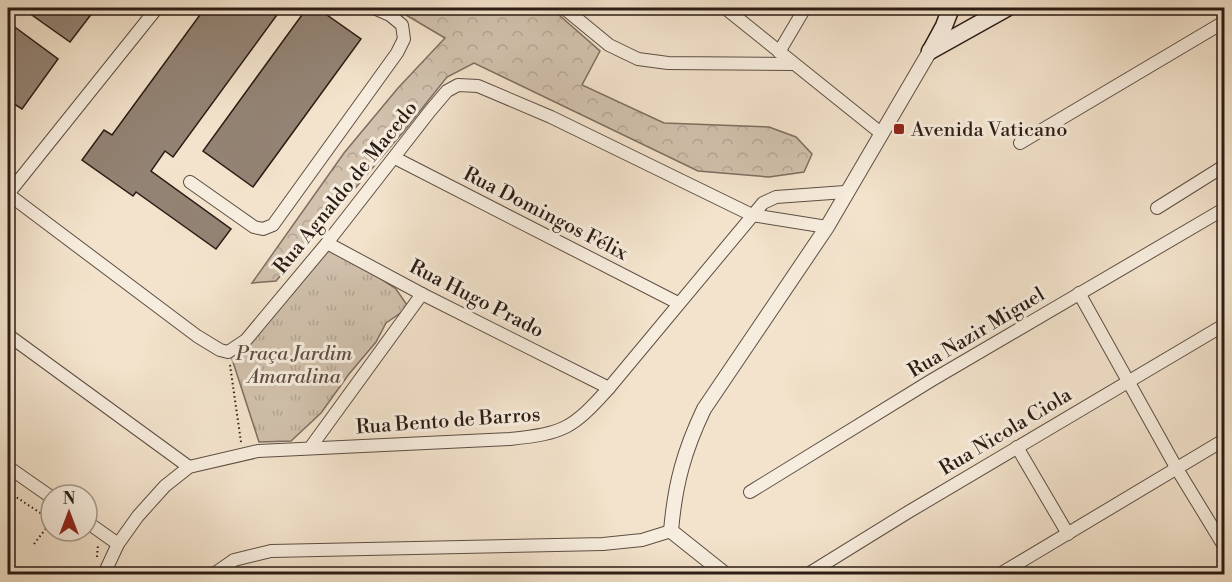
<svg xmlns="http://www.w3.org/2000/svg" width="1232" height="582" font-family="'Libre Bodoni',serif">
  <defs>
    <pattern id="forest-crowns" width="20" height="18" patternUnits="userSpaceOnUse" patternTransform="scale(1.5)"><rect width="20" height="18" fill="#d1c1ad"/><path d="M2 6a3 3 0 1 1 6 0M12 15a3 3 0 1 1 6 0" fill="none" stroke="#b4a594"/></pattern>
    <pattern id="park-tufts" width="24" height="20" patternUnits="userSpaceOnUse" patternTransform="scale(1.5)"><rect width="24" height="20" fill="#d1c1ad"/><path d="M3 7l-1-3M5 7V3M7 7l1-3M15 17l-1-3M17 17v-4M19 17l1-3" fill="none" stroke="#b4a594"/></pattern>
  </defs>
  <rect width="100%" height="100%" fill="#f3e3cc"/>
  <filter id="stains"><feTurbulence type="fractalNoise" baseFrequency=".00333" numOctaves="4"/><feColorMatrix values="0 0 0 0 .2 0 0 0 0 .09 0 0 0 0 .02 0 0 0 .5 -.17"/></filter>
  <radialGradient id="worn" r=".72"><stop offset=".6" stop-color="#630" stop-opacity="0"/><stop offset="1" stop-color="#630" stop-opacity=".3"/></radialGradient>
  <path fill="url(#forest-crowns)" stroke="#7e6e61" stroke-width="1.5" d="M394,8H551L600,51L582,85L664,123L769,127L796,137L812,154L804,172L769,177L698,171L474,63L447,77L404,131L276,281L252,283L344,153L398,88L445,38Z"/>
  <path fill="url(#park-tufts)" stroke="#7e6e61" stroke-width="1.5" d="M329,248L369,271L396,289L407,305L402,312L386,323L376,342L349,374L321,413L291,441L259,442L232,359Z"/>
  <g fill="#938374" stroke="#2b1c15" stroke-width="1.5">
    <path d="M22,8H96L70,42Z"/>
    <path d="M205,8H282L173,157L165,151L151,171L231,229L216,249L136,192L133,196L82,160L104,130L112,135Z"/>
    <path d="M307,8H317L361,39L253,187L203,151Z"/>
    <path d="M8,22L58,59L22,109L11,102L15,97L8,91Z"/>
  </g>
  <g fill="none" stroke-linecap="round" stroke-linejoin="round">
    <defs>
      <path id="service" d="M485,574H533"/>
      <g id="minor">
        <path d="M564,8L609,45L638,59L668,63L794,64"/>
        <path d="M725,8L882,134"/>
        <path d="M779,52L805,8"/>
        <path d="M1020,143L1224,22"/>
        <path d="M395,158L678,303"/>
        <path d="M190,182L254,227L263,229L273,225L397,53L404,39L402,25L390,15L374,8"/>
        <path d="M8,194L197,336L220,350L228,352L246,340L327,243L430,111L447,91L458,85L478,86L551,117L752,215L827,227"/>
        <path d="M8,194L157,8"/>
        <path d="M1157,208L1224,166"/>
        <path d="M327,243L422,294L609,388"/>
        <path d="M1079,293L1177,469L1224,546"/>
        <path d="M8,335L189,467"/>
        <path d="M1017,447L1068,534"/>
        <path d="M310,448L422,294"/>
        <path d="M8,467L51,497"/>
        <path d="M750,492L932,380L1224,209"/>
        <path d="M87,522L118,544"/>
        <path d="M104,574L118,544L138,516L165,486L189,467L258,451L510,439C565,433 572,429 609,388L763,203L776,197L845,192"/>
        <path d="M214,574L234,560L271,551L603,544L642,540L671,531"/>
        <path d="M808,574L910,511L1224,325"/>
        <path d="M1000,574L1224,440"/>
      </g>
      <path id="tertiary" d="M725,574L671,531C675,484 684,451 704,409L827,227L930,51"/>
      <g id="secondary">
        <path d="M931,50L944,26L951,8"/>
        <path d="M930,51L1007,8"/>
      </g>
    </defs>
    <use href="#service" stroke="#5d4e43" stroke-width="8"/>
    <use href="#minor" stroke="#5d4e43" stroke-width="14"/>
    <use href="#tertiary" stroke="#5d4e43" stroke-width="16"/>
    <use href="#secondary" stroke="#2b1c15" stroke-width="19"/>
    <g stroke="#2b1c15" stroke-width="2" stroke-dasharray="1.5 3" stroke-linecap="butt">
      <path d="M230,365L241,442"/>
      <path d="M8,491L13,495L8,500"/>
      <path d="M13,495L51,520"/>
      <path d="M34,544L51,522"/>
      <path d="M97,557L98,544"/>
    </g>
    <use href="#service" stroke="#f7edde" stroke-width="6"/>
    <use href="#minor" stroke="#f7edde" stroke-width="12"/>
    <use href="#tertiary" stroke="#f7edde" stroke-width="14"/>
    <use href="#secondary" stroke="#f7edde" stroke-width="16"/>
  </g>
  <rect fill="#8f2418" stroke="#f7edde" stroke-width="2" x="893" y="123" width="12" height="12" rx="3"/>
  <g text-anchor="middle" stroke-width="6" stroke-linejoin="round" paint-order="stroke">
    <g font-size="20" fill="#2b1c15" stroke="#f7edde" text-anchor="start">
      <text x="911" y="136">Avenida Vaticano</text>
    </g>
    <g font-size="20" fill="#2b1c15" stroke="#f7edde">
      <text transform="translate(345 187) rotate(-51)" y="7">Rua Agnaldo de Macedo</text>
      <text transform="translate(546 213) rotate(27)" y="7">Rua Domingos Félix</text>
      <text transform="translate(477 298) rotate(27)" y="7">Rua Hugo Prado</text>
      <text transform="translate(976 332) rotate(-31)" y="7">Rua Nazir Miguel</text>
      <text transform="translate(448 420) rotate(-4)" y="7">Rua Bento de Barros</text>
      <text transform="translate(1005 431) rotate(-31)" y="7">Rua Nicola Ciola</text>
    </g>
    <g font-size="20" font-style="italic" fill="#5d4e43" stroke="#f7edde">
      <text x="294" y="360">Praça Jardim<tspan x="294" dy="23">Amaralina</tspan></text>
    </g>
  </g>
  <rect width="1232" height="582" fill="none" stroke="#f3e3cc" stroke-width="30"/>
  <rect x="9" y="9" width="1214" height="564" fill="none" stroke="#2b1c15" stroke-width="3"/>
  <rect x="15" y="15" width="1202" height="552" fill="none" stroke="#2b1c15" stroke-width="1.5"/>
  <g transform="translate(69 513)"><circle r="28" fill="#f7edde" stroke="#a5998e" stroke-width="1.5"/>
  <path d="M0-4.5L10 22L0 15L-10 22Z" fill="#8f2418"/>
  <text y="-9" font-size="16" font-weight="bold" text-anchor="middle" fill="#2b1c15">N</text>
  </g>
  <rect width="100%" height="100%" filter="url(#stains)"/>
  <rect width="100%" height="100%" fill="url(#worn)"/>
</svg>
